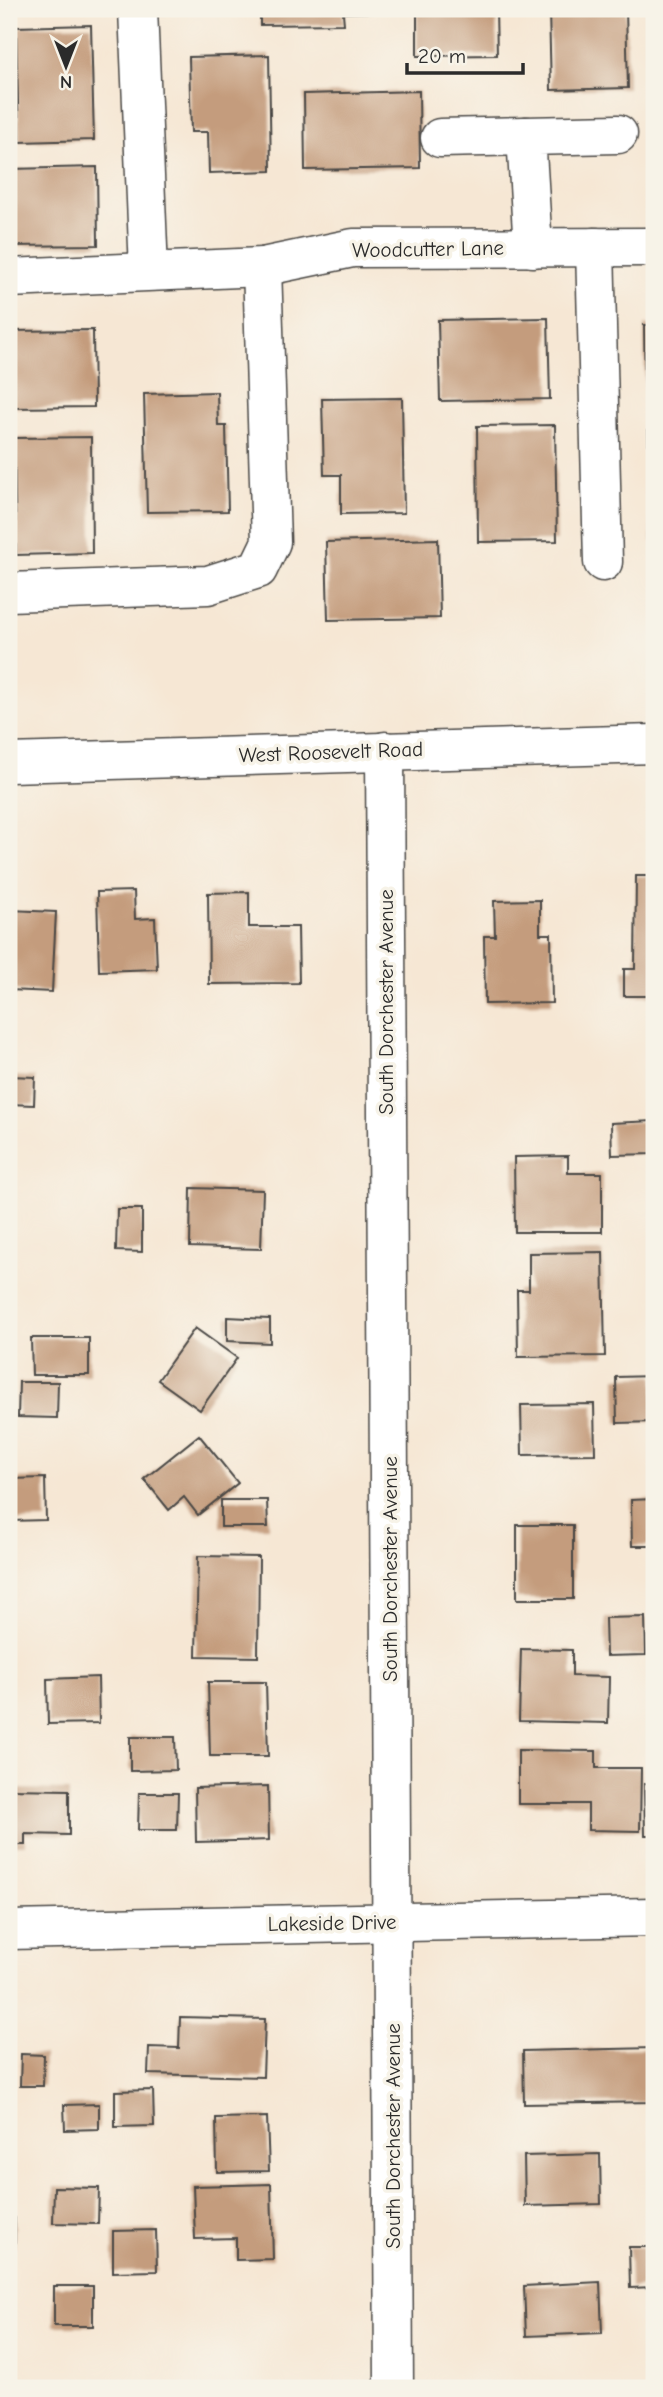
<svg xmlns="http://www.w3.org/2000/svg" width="663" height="2397" font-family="'Comic Neue',sans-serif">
  <rect width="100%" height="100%" fill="#f7f3e8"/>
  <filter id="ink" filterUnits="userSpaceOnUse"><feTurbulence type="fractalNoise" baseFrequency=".0143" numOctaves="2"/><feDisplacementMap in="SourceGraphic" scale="14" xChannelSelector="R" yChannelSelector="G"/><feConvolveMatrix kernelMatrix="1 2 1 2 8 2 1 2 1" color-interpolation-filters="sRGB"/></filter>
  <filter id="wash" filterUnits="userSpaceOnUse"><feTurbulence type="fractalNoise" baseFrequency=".00686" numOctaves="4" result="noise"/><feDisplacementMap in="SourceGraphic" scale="28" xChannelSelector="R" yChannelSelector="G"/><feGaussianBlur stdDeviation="1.57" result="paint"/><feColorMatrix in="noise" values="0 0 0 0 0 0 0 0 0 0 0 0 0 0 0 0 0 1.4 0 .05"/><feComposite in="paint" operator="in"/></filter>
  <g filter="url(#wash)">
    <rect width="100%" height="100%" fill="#f6e7d4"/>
    <g id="blocks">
      <g fill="#c49c7d">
        <path d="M260,9H375V12L343,13L344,24L260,25Z"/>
        <path d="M417,9H496L497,55L417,56Z"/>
        <path d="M549,9H626L628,88L551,90Z"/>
        <path d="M91,25L94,140L19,142L16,27Z"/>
        <path d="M269,55L271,171L209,173L208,132H191L189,57Z"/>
        <path d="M419,91L420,168L305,170L304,94Z"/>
        <path d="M97,167L98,245L9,246V169Z"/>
        <path d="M548,318L550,399L440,401L438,320Z"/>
        <path d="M644,325H654V388H645Z"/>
        <path d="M93,330L94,407L9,408V331Z"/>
        <path d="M217,392L218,426H226L228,511L147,512L144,394Z"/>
        <path d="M402,398L404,513L341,514V475H324L322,399Z"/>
        <path d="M648,423H654V540L651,541Z"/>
        <path d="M555,425L557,541L478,542L477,426Z"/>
        <path d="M91,437L92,553L16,555L14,438Z"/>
        <path d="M438,539L440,618L328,620L326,542Z"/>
        <path d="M636,876H654V996H624V969H635Z"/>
        <path d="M134,891L135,919L155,918L157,969L99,971L97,892Z"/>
        <path d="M249,892V927H298L299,983L209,984L208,893Z"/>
        <path d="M540,900V934H551L552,1003L485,1004L484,936H495L494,901Z"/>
        <path d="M9,910L56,912L52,992L9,990Z"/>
        <path d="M9,1076L35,1077L34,1105L9,1104Z"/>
        <path d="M654,1121V1154L612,1155L611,1123Z"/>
        <path d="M568,1156V1173H602V1232H515L514,1157Z"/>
        <path d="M191,1188L263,1190L261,1249L190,1247Z"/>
        <path d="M117,1209H142V1252L116,1251Z"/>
        <path d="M603,1252L605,1356L518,1357L517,1290H529V1253Z"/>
        <path d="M227,1317L270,1319V1343L227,1341Z"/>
        <path d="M195,1328L237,1358L200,1410L158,1380Z"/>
        <path d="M31,1338H89V1375H32Z"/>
        <path d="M654,1376V1422L617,1423L616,1377Z"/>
        <path d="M19,1382H58L57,1418L18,1417Z"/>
        <path d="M594,1404L595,1454L522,1455L521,1405Z"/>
        <path d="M199,1435L238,1483L198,1515L184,1497L169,1510L144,1479Z"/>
        <path d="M45,1478L46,1520L9,1521V1479Z"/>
        <path d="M654,1499V1546H632L631,1500Z"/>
        <path d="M221,1500H267L268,1527H221Z"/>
        <rect x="517" y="1525" width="56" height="74"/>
        <path d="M198,1556L259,1557L258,1657L196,1656Z"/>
        <path d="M645,1617L646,1655L606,1656L605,1618Z"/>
        <path d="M521,1649L572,1650V1676L609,1677L608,1723L519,1721Z"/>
        <path d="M98,1677L99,1723L48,1724L47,1679Z"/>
        <path d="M208,1682H266L268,1756H210Z"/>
        <path d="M130,1737H175L176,1770L130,1771Z"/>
        <path d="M518,1750L596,1751V1768H641L640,1831L588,1830V1804H518Z"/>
        <path d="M644,1784H654V1835H645Z"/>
        <path d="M268,1786L269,1840L196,1842L195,1788Z"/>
        <path d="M9,1789L69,1790V1835L25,1834V1845H9Z"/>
        <path d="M139,1793H178L177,1830H138Z"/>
        <path d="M180,2017L265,2019L263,2077L148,2074L149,2047L179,2048Z"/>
        <path d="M654,2048V2102L524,2104L523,2051Z"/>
        <path d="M21,2054L44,2055L43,2086H20Z"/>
        <path d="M153,2090L154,2126L115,2127V2091Z"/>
        <path d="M99,2104V2129L65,2130L64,2105Z"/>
        <path d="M267,2117L269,2171L217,2172L216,2118Z"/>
        <path d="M600,2154L601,2204L525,2206L524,2156Z"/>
        <path d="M271,2184L273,2259L236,2260V2238L195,2239L193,2186Z"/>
        <path d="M54,2187L99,2188L98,2224L53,2223Z"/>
        <rect x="9" y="2218" width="6" height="29"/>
        <path d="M156,2230L157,2271L113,2272V2231Z"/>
        <path d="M629,2247H654V2287L630,2288Z"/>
        <path d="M600,2282L602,2333L526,2336L524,2286Z"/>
        <rect x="54" y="2286" width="39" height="40"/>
      </g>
    </g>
  </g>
  <g filter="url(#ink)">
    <use href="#blocks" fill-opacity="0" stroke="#494744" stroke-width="2"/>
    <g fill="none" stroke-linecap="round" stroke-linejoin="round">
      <defs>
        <g id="minor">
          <path d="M138,9L149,271"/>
          <path d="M440,138L526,136"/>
          <path d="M595,247L603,562"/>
          <path d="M533,248L526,136L618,134"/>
          <path d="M9,278L262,267L353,248L654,247"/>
          <path d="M9,592L208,585L258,569L271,542L262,267"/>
          <path d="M385,751L394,2388"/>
          <path d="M9,1930L654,1917"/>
        </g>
        <path id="major" d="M9,763L654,744"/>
      </defs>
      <use href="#minor" stroke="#494744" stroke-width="41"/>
      <use href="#major" stroke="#494744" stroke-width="41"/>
      <use href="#minor" stroke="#fff" stroke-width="38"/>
      <use href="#major" stroke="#fff" stroke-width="38"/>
    </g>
  </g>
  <g text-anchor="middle" stroke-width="7" stroke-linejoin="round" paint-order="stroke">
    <g font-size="21" fill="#2b2b2b" stroke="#f7f3e8">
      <text transform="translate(428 249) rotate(-1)" y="7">Woodcutter Lane</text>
      <text transform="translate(331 752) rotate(-2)" y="7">West Roosevelt Road</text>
      <text transform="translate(386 1002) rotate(-90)" y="7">South Dorchester Avenue</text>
      <text transform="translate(390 1569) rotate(-90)" y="7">South Dorchester Avenue</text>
      <text transform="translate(332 1923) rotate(-1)" y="7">Lakeside Drive</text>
      <text transform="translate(393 2136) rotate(-90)" y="7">South Dorchester Avenue</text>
    </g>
  </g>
  <rect width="663" height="2397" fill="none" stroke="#f7f3e8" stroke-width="35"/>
  <g transform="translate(66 66) rotate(180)" stroke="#f7f3e8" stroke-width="5" paint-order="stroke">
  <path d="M0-5L12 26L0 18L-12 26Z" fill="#2b2b2b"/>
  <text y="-10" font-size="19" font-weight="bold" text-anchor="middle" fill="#2b2b2b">N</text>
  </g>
  <path d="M407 63v10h116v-10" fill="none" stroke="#2b2b2b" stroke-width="3.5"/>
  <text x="418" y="63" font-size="21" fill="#2b2b2b" stroke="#f7f3e8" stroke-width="5" paint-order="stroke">20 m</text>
</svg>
